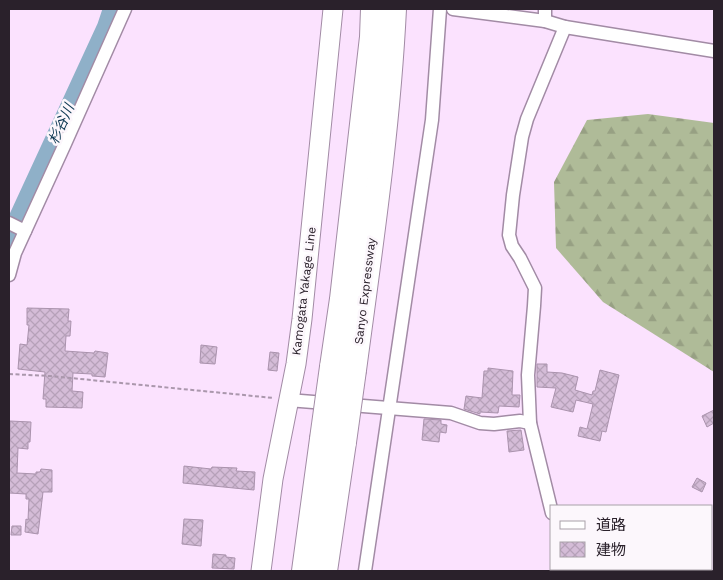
<svg xmlns="http://www.w3.org/2000/svg" width="723" height="580" font-family="'Work Sans','Noto Sans JP',sans-serif">
  <defs>
    <pattern id="forest-firs" width="22" height="20" patternUnits="userSpaceOnUse" patternTransform="scale(1.25)"><rect width="22" height="20" fill="#afbb98"/><path d="M5 1l3.5 6h-7zM16 11l3.5 6h-7z" fill="#97a083"/></pattern>
    <pattern id="building-cross-hatch" width="8" height="8" patternUnits="userSpaceOnUse" patternTransform="scale(1.25)"><rect width="8" height="8" fill="#d4bcd7"/><path d="M0 0l8 8M0 8l8-8" fill="none" stroke="#b6a1b9"/></pattern>
  </defs>
  <rect width="100%" height="100%" fill="#fbe2fe"/>
  <path fill="url(#forest-firs)" d="M648,114L714,123V372L603,302L556,248L554,182L587,120Z"/>
  <g fill="none" stroke-linecap="round" stroke-linejoin="round">
    <path stroke="#8fb0c8" stroke-width="20" d="M9,239L107,27L113,9"/>
  </g>
  <g fill="url(#building-cross-hatch)" stroke="#aa93ad">
    <path d="M27,308L69,309L68,321H71L70,336H66L65,351L94,353L95,351L108,353L105,377L92,376V374L73,373L72,391L83,392L82,408L46,407V399H43L45,372L18,369L20,344L27,345L29,325H27Z"/>
    <path d="M201,345L217,347L215,364L200,363Z"/>
    <path d="M270,352L279,353L277,371L268,370Z"/>
    <path d="M537,364H547V372L562,373L578,377L575,390L592,395L593,391H595L600,370L619,375L606,432L602,431L600,441L578,436L580,427L587,429L593,404L576,400L573,412L551,407L556,388L537,387Z"/>
    <path d="M488,368L513,371L512,395H520L519,407L499,406L498,413L480,412V414L464,409L466,396L482,398L484,371H488Z"/>
    <path d="M714,410V423L707,427L702,416Z"/>
    <path d="M424,419L441,420V424L447,425L446,433L440,432L439,442L422,440Z"/>
    <path d="M10,421L31,422L30,442H28V449L18,448L17,473L36,474V472H40L41,469L52,470V492H43L38,534L25,532L26,519L28,520L29,499H26V494L9,493Z"/>
    <path d="M521,430L524,450L509,452L507,431Z"/>
    <path d="M184,466L211,469L212,467L237,468L236,471L255,472L254,490L183,483Z"/>
    <path d="M697,478L706,483L702,492L692,487Z"/>
    <path d="M184,519L203,520L201,546L182,544Z"/>
    <path d="M12,526H21V535H11Z"/>
    <path d="M213,554L226,555V557L235,558L234,569L212,568Z"/>
  </g>
  <g fill="none" stroke-linecap="round" stroke-linejoin="round">
    <defs>
      <g id="street">
        <path d="M453,9L545,21L565,27L714,51"/>
        <path d="M545,9V21"/>
        <path d="M9,223L25,231"/>
        <path d="M9,275L15,253L64,146L125,9"/>
        <path d="M288,400L451,413L480,423L494,424L520,421L530,423"/>
        <path d="M552,513L530,423L528,375L534,306L535,288L520,258L512,246L509,235L513,195L522,137L527,119L565,27"/>
        <path d="M575,569L577,571"/>
        <path d="M365,571L432,120L440,9"/>
      </g>
      <path id="secondary" d="M261,571L273,479L296,364L302,319L333,9"/>
      <g id="highway">
        <path d="M332,367L342,299L372,37L373,9"/>
        <path d="M354,370C370,250 388,130 394,9"/>
        <path d="M304,571L322,439"/>
        <path d="M325,571L344,442"/>
      </g>
    </defs>
    <use href="#street" stroke="#a28ba5" stroke-width="15"/>
    <use href="#secondary" stroke="#a28ba5" stroke-width="21"/>
    <use href="#highway" stroke="#a28ba5" stroke-width="26"/>
    <path stroke="#aa97ac" stroke-width="2" stroke-dasharray="4 2.5" stroke-linecap="butt" d="M9,374L50,376L274,398"/>
    <use href="#street" stroke="#fff" stroke-width="12"/>
    <use href="#secondary" stroke="#fff" stroke-width="19"/>
    <use href="#highway" stroke="#fff" stroke-width="24"/>
    <defs>
      <g id="highway-bridge">
        <path d="M322,439L332,367"/>
        <path d="M344,442L354,370"/>
      </g>
    </defs>
    <use href="#highway-bridge" stroke="#a28ba5" stroke-width="26" stroke-linecap="butt"/>
    <use href="#highway-bridge" stroke="#fff" stroke-width="24"/>
  </g>
  <g text-anchor="middle" stroke-width="5" stroke-linejoin="round" paint-order="stroke">
    <g font-size="12" fill="#2a212b" stroke="#fcf7fc">
      <text transform="translate(304 291) rotate(-83)" y="4">Kamogata Yakage Line</text>
      <text transform="translate(365 291) rotate(-83)" y="4">Sanyo Expressway</text>
    </g>
    <g font-size="14" font-style="italic" fill="#0c3751" stroke="#fcf7fc">
      <text transform="translate(61 124) rotate(-66)" y="5">杉谷川</text>
    </g>
  </g>
  <rect width="723" height="580" fill="none" stroke="#2a212b" stroke-width="20"/>
  <rect x="550" y="505" width="162" height="65" fill="#fcf7fc" stroke="#a8a1a8"/>
  <rect x="560" y="521" width="25" height="8" fill="#ffffff" stroke="#a8a1a8"/>
  <text x="596" y="530" font-size="15" fill="#2a212b">道路</text>
  <rect x="560" y="542" width="25" height="15" fill="url(#building-cross-hatch)" stroke="#a8a1a8"/>
  <text x="596" y="555" font-size="15" fill="#2a212b">建物</text>
</svg>
